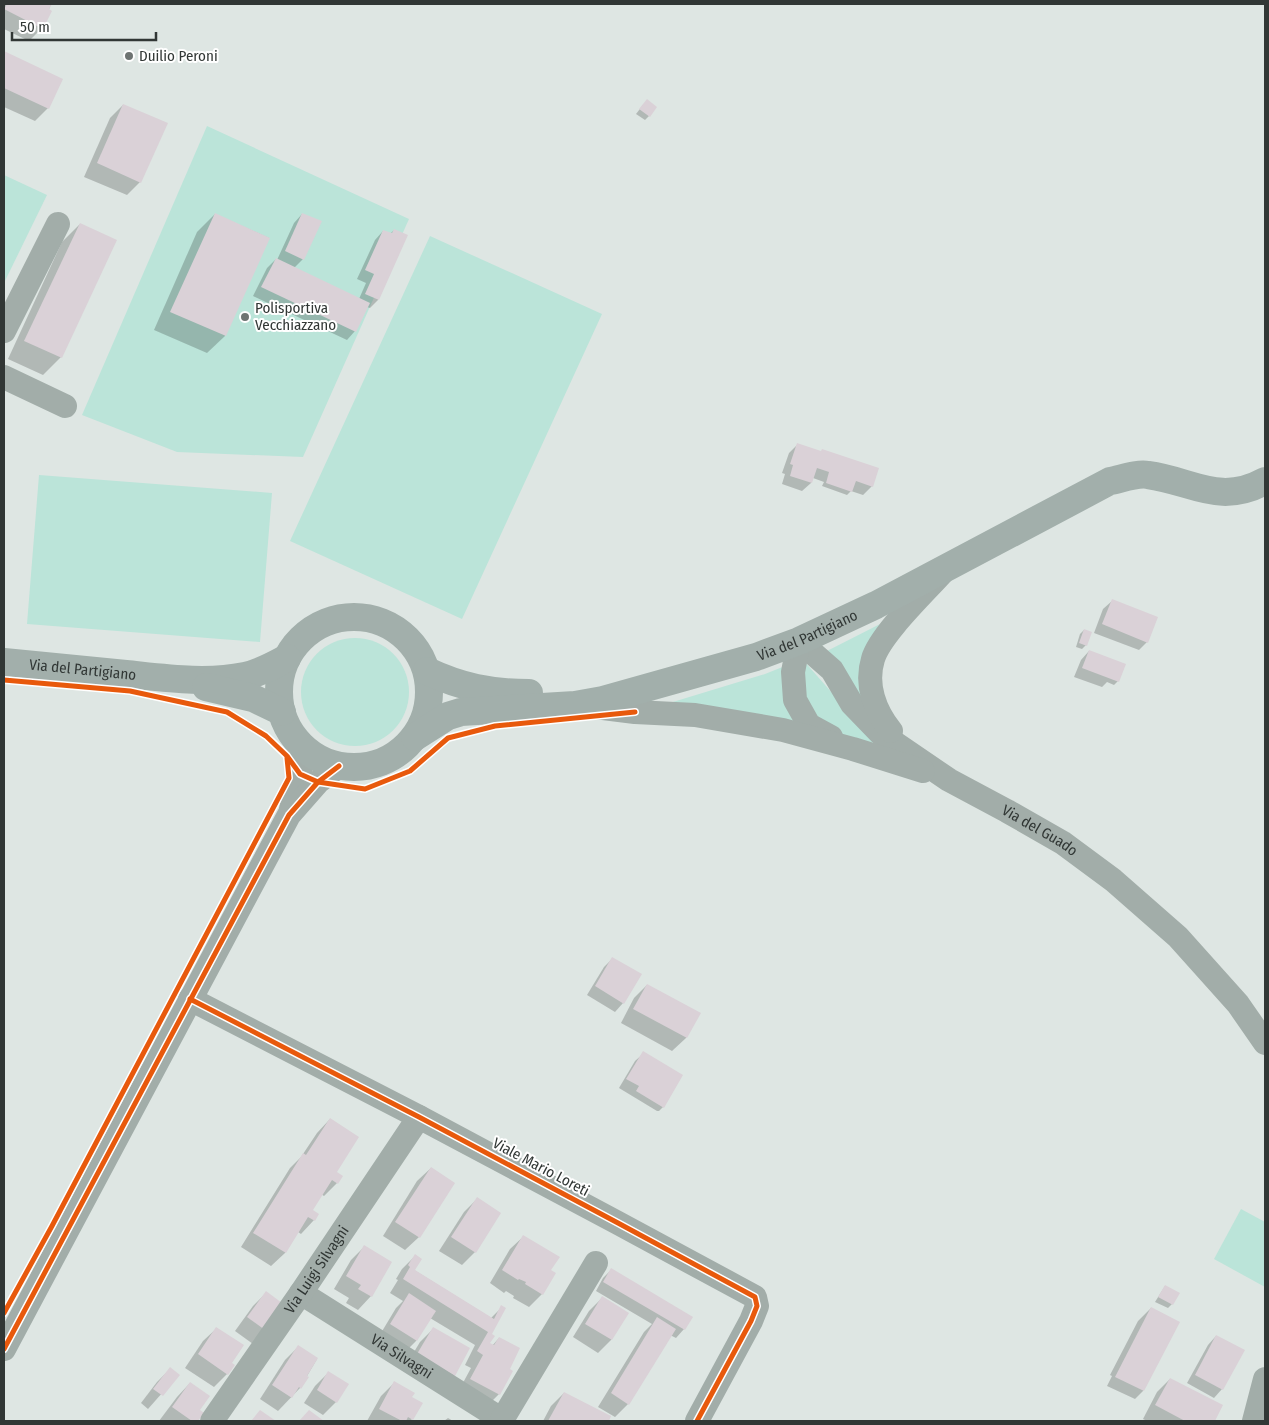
<svg xmlns="http://www.w3.org/2000/svg" width="1269" height="1425" font-family="'Fira Sans Condensed',sans-serif">
  <rect width="100%" height="100%" fill="#dee6e3"/>
  <g fill="#bbe4d9">
    <path d="M207,126L409,219L303,457L177,452L82,415Z"/>
    <path d="M4,175L47,195L4,283Z"/>
    <path d="M430,236L602,314L462,619L290,541Z"/>
    <path d="M39,475L272,493L260,642L27,624Z"/>
    <path d="M888,620L866,708L823,653Z"/>
    <circle cx="355" cy="692" r="54"/>
    <path d="M803,660L856,720L891,753L826,730L801,694Z"/>
    <path d="M785,666L804,730L663,705L765,674Z"/>
    <path d="M1241,1209L1265,1222V1287L1214,1259Z"/>
  </g>
  <g fill="#0003">
    <path d="M4,4H51L42,28L29,41L4,29Z"/>
    <path d="M4,53L61,79L48,108L35,121L4,107Z"/>
    <path d="M123,105L140,182L127,195L84,177L110,118Z"/>
    <path d="M643,105L649,116L645,120L636,114Z"/>
    <path d="M215,214L269,238L225,336L207,353L154,330L197,232Z"/>
    <path d="M302,214L303,259L294,268L359,299L366,283L357,279L375,240L383,231L390,234L394,230L378,300L370,308L367,307L355,331L347,340L253,296L267,268L276,259L277,260L294,223Z"/>
    <path d="M80,224L61,357L43,375L8,359L62,242Z"/>
    <path d="M798,444L872,486L863,495L851,491L847,495L822,486L824,482L813,478L811,483L802,491L782,484L785,474L782,473L789,453Z"/>
    <path d="M1112,601L1147,642L1139,650L1094,633L1103,609Z"/>
    <path d="M1084,630L1086,645L1082,649L1076,647L1080,634Z"/>
    <path d="M1089,651L1118,681L1114,685L1107,682L1102,687L1074,677L1081,660Z"/>
    <path d="M613,958L623,1003L615,1012L587,995L604,967Z"/>
    <path d="M647,985L699,1013L686,1038L672,1051L621,1023L634,998Z"/>
    <path d="M644,1053L663,1107L659,1111H657L619,1088L635,1061Z"/>
    <path d="M330,1119L337,1183L324,1196L321,1194L311,1210L317,1214L314,1220L301,1234L298,1232L285,1253L271,1266L241,1247L290,1168L301,1157L317,1133Z"/>
    <path d="M431,1168L419,1237L405,1250L383,1236L417,1181Z"/>
    <path d="M477,1199L475,1252L462,1265L439,1251L464,1212Z"/>
    <path d="M524,1236L549,1271L542,1294L529,1307L513,1298L514,1296L506,1291L504,1293L490,1283L510,1249Z"/>
    <path d="M364,1247L371,1296L358,1310L346,1303L349,1298L334,1289L351,1260Z"/>
    <path d="M415,1256L414,1270L491,1318L502,1307L490,1334L489,1344L492,1346L499,1338V1394L486,1407L458,1392L471,1368L465,1365L475,1345L430,1318L416,1341L403,1354L378,1338L396,1308L403,1301L390,1293L398,1280L396,1279L402,1269Z"/>
    <path d="M611,1270L684,1329L676,1338L670,1335L628,1404L615,1417L598,1407L644,1332L652,1324L596,1291L603,1278Z"/>
    <path d="M1165,1286L1172,1304L1168,1308L1155,1302Z"/>
    <path d="M266,1293L284,1306L253,1344L235,1331L253,1306Z"/>
    <path d="M602,1298L627,1313L611,1340L598,1353L573,1337L589,1311Z"/>
    <path d="M1151,1308L1178,1322L1143,1391L1135,1399L1107,1386L1112,1376L1110,1375L1138,1321Z"/>
    <path d="M217,1328L230,1363L227,1374L214,1387L185,1368L203,1341Z"/>
    <path d="M433,1329L468,1348L454,1376L405,1367L420,1342Z"/>
    <path d="M1216,1336L1222,1389L1214,1398L1187,1383L1208,1345Z"/>
    <path d="M298,1347L317,1359L300,1388L278,1411L260,1399L285,1360Z"/>
    <path d="M170,1369L178,1375L148,1409L141,1403L157,1382Z"/>
    <path d="M328,1373L336,1402L323,1415L304,1403L315,1386Z"/>
    <path d="M1170,1379L1222,1406L1213,1421H1147L1143,1419L1157,1392Z"/>
    <path d="M190,1383L198,1411L203,1413L197,1421H159L177,1397Z"/>
    <path d="M394,1383L411,1398L421,1403L412,1419L410,1421H367L381,1396Z"/>
    <path d="M564,1393L609,1417L607,1421H543L551,1406Z"/>
    <path d="M448,1418L453,1421H444Z"/>
  </g>
  <g fill="#dad1d7">
    <path d="M7,4H52L49,9L52,11L43,29L4,9Z"/>
    <path d="M4,51L63,79L49,109L4,88Z"/>
    <path d="M647,99L657,107L650,117L639,109Z"/>
    <path d="M123,104L168,123L141,183L97,163Z"/>
    <path d="M215,213L270,238L226,336L170,312Z"/>
    <path d="M302,213L322,221L304,260L285,251Z"/>
    <path d="M80,223L117,240L62,358L24,341Z"/>
    <path d="M394,229L408,235L379,300L365,294L374,274L365,270L383,230L392,233Z"/>
    <path d="M276,258L370,303L356,332L261,287Z"/>
    <path d="M797,443L821,451L822,449L879,468L873,487L856,481L852,492L826,483L829,472L817,468L812,483L790,476L793,465L790,464Z"/>
    <path d="M1112,599L1158,617L1148,643L1102,624Z"/>
    <path d="M1084,629L1092,632L1087,646L1079,643Z"/>
    <path d="M1089,650L1126,664L1119,682L1082,668Z"/>
    <path d="M612,957L642,974L624,1004L595,986Z"/>
    <path d="M647,984L701,1013L687,1038L633,1009Z"/>
    <path d="M643,1051L683,1075L664,1108L636,1091L639,1086L626,1079Z"/>
    <path d="M330,1118L359,1137L337,1172L343,1176L338,1184L332,1180L313,1210L319,1214L315,1221L308,1217L286,1253L253,1233L303,1153L306,1155Z"/>
    <path d="M431,1167L455,1183L420,1238L395,1222Z"/>
    <path d="M477,1197L501,1213L476,1253L451,1237Z"/>
    <path d="M523,1235L560,1257L551,1270L556,1273L543,1295L525,1284L526,1282L519,1279L518,1280L502,1270Z"/>
    <path d="M364,1245L392,1262L372,1297L358,1289L361,1285L346,1276Z"/>
    <path d="M415,1254L422,1259L415,1270L494,1319L501,1305L506,1308L492,1334L495,1336L490,1343L494,1345L499,1337L520,1348L510,1369L513,1371L500,1395L470,1379L483,1355L477,1351L488,1332L403,1279L410,1267L408,1265Z"/>
    <path d="M611,1268L693,1317L685,1330L603,1282Z"/>
    <path d="M1165,1285L1180,1293L1173,1305L1158,1297Z"/>
    <path d="M266,1291L286,1306L265,1330L247,1317Z"/>
    <path d="M409,1293L436,1311L417,1341L390,1324Z"/>
    <path d="M602,1296L629,1313L612,1340L585,1324Z"/>
    <path d="M1151,1307L1180,1322L1144,1391L1115,1377Z"/>
    <path d="M657,1317L676,1329L629,1405L611,1393Z"/>
    <path d="M216,1327L244,1345L232,1363L235,1365L228,1375L198,1354Z"/>
    <path d="M433,1327L470,1348L455,1376L417,1354Z"/>
    <path d="M1216,1335L1245,1350L1223,1390L1195,1375Z"/>
    <path d="M298,1345L318,1358L307,1376L309,1377L301,1389L299,1387L292,1398L272,1385Z"/>
    <path d="M170,1367L180,1375L163,1396L153,1389Z"/>
    <path d="M328,1371L349,1384L337,1403L317,1390Z"/>
    <path d="M1170,1378L1223,1405L1215,1421H1185L1155,1405Z"/>
    <path d="M394,1381L415,1393L412,1397L423,1403L413,1420L408,1417L406,1421H402L379,1409Z"/>
    <path d="M190,1382L210,1396L200,1410L204,1413L198,1421H192L172,1407Z"/>
    <path d="M564,1392L611,1416L609,1421H548Z"/>
    <path d="M260,1410L276,1421H251Z"/>
    <path d="M309,1410L324,1421H299Z"/>
  </g>
  <g fill="none" stroke-linecap="round" stroke-linejoin="round">
    <g stroke="#a2ada9" stroke-width="24">
      <path d="M4,331L58,224"/>
      <path d="M4,377L65,406"/>
      <path id="s1" d="M799,641L832,670L852,704L880,733L949,780L1007,811L1063,843L1113,880L1178,937L1238,1004L1265,1043"/>
      <path d="M799,641L793,672L795,700L809,725L831,737"/>
      <path d="M587,706L635,712L695,715L783,730L853,749L923,771"/>
      <path d="M891,731C875,711 865,685 873,659C880,635 924,593 942,573"/>
      <path d="M291,809L300,774L303,747"/>
      <path d="M190,999L419,1117L618,1223L755,1297L757,1306L751,1321L697,1421"/>
      <path id="s2" d="M301,1293L504,1421"/>
      <path d="M4,1349L289,815L318,782L339,766"/>
      <path d="M502,1420L596,1263"/>
      <path id="s3" d="M212,1421L301,1293L419,1117"/>
      <path d="M1254,1421L1265,1379"/>
    </g>
    <g stroke="#a2afab" stroke-width="28">
      <circle cx="354" cy="692" r="75"/>
      <path id="s4" d="M4,662C45,666 85,670 126,674C165,678 206,684 245,676C260,673 274,665 287,658"/>
      <path d="M427,671C461,687 490,693 529,693"/>
      <path d="M206,687L253,698L282,712"/>
      <path id="s5" d="M415,737L448,716L461,712L575,705L603,700L756,657L799,641L876,605L1110,481C1121,479 1137,473 1148,475C1193,481 1219,506 1265,481"/>
    </g>
    <defs>
      <g id="cycleway">
        <path d="M4,680L130,691L227,712L266,736L287,756L300,774L318,782L365,789L410,771L448,738L495,726L635,712"/>
        <path d="M190,999L419,1117L618,1223L755,1297L757,1306L751,1321L697,1421"/>
        <path d="M4,1313L52,1226L289,778L287,758"/>
        <path d="M4,1349L289,815L318,782L339,766"/>
      </g>
    </defs>
    <use href="#cycleway" stroke="#fff" stroke-width="8"/>
    <use href="#cycleway" stroke="#e8590c" stroke-width="5"/>
  </g>
  <g fill="#6e7472" stroke="#fff" stroke-width="2">
    <circle cx="129" cy="56" r="5"/>
    <circle cx="245" cy="317" r="5"/>
  </g>
  <g text-anchor="middle" stroke-width="4" stroke-linejoin="round" paint-order="stroke">
    <g font-size="15" fill="#313735" stroke="#fff" text-anchor="start">
      <text x="139" y="61">Duilio Peroni</text>
      <text x="255" y="313">Polisportiva<tspan x="255" dy="17">Vecchiazzano</tspan></text>
    </g>
    <g font-size="15" fill="#313735" stroke="#fff">
      <text dy="5" stroke="none"><textPath href="#s5" startOffset="410">Via del Partigiano</textPath></text>
      <text dy="5" stroke="none"><textPath href="#s4" startOffset="79">Via del Partigiano</textPath></text>
      <text dy="5" stroke="none"><textPath href="#s1" startOffset="311">Via del Guado</textPath></text>
      <text transform="translate(541 1167) rotate(28)" y="5">Viale Mario Loreti</text>
      <text dy="5" stroke="none"><textPath href="#s3" startOffset="184">Via Luigi Silvagni</textPath></text>
      <text dy="5" stroke="none"><textPath href="#s2" startOffset="119">Via Silvagni</textPath></text>
    </g>
  </g>
  <rect width="1269" height="1425" fill="none" stroke="#313735" stroke-width="10"/>
  <path d="M12 32v8h144v-8" fill="none" stroke="#313735" stroke-width="2.5"/>
  <text x="20" y="32" font-size="15" fill="#313735" stroke="#ffffff" stroke-width="4" paint-order="stroke">50 m</text>
</svg>
